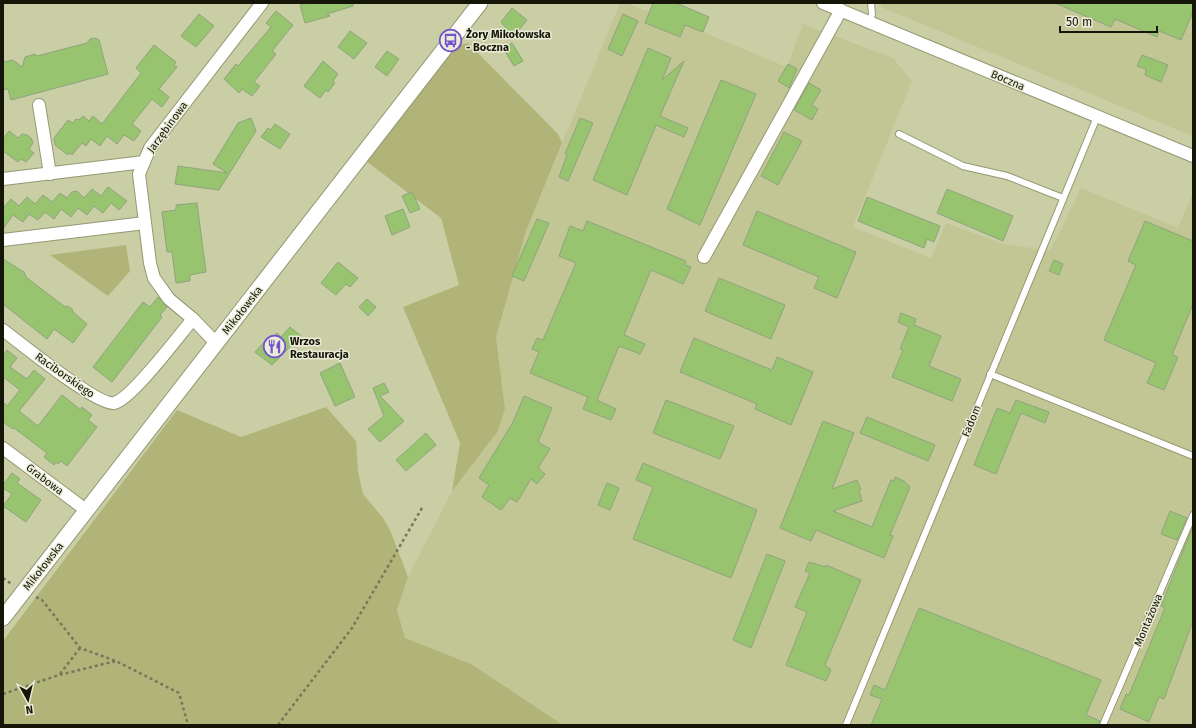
<svg xmlns="http://www.w3.org/2000/svg" width="1196" height="728" font-family="'Fira Sans',sans-serif">
  <rect width="100%" height="100%" fill="#cacea5"/>
  <g fill="#c2c695">
    <path d="M620,3H625L703,32L787,67L803,24L893,58L912,81L853,227L931,258L946,223L1001,243L1050,251L1081,188L1178,228L1193,192V725H563L471,664L405,638L397,610L408,577L452,491L498,431L505,409L496,337L526,231Z"/>
    <path d="M880,3H1193V133L1192,136L881,7Z"/>
  </g>
  <g fill="#b0b478">
    <path d="M468,43L558,134L562,143L526,231L496,337L505,409L498,431L452,491L460,443L403,307L459,285L441,218L366,161L455,46Z"/>
    <path d="M126,245L130,271L108,296L50,255Z"/>
    <path d="M326,407L356,441L358,471L363,494L383,518L390,530L408,577L397,610L405,638L471,664L563,725H3V641L177,410L241,437Z"/>
  </g>
  <g fill="#98c470" stroke="#8fa37f">
    <path d="M307,3H353V6L327,14L330,16L305,23L300,5Z"/>
    <path d="M653,3H676L709,17L703,32L685,25L680,37L645,23Z"/>
    <path d="M1055,3H1193V12L1181,40L1159,31L1157,37L1115,19L1111,27Z"/>
    <path d="M512,8L527,20L513,37L505,30L506,28L501,22Z"/>
    <path d="M276,11L293,25L272,51L276,54L254,82L260,86L252,96L242,89L239,93L224,79L236,64L238,66L271,27L266,23Z"/>
    <path d="M199,14L214,26L196,47L181,36Z"/>
    <path d="M623,14L638,21L622,56L608,49Z"/>
    <path d="M350,31L367,43L354,59L338,47Z"/>
    <path d="M95,38L99,40L108,74L11,100L8,89L3,90V62L13,60L22,67L25,57L35,54L37,56L87,43L90,39Z"/>
    <path d="M512,43L523,61L514,66L503,48Z"/>
    <path d="M154,45L176,62L174,65L177,67L159,89L169,97L162,107L152,99L132,124L141,131L134,141L124,135L117,144L107,136L100,146L91,139L86,146L82,143L72,155L70,153L68,155L55,145L54,138L68,120L73,123L76,119L79,120L83,116L89,121L93,116L102,124L141,73L136,68Z"/>
    <path d="M648,48L671,58L662,80L684,61L660,116L688,128L684,137L656,125L627,195L593,180Z"/>
    <path d="M387,51L399,59L387,76L375,67Z"/>
    <path d="M1142,55L1168,65L1161,82L1145,75L1146,69L1137,66Z"/>
    <path d="M323,61L338,74L333,81L335,83L328,92L326,90L320,98L304,86Z"/>
    <path d="M788,64L797,69L789,88L778,81Z"/>
    <path d="M721,80L756,94L700,225L667,209Z"/>
    <path d="M809,83L821,90L812,105L818,109L812,120L794,110Z"/>
    <path d="M251,118L256,131L219,190L175,184L178,166L227,173L213,164L238,123Z"/>
    <path d="M580,118L593,123L568,181L559,177L567,155L565,154Z"/>
    <path d="M275,124L290,134L280,149L261,137L268,128L271,130Z"/>
    <path d="M9,131L18,138L22,134L27,135L31,138L33,143L29,149L34,153L26,162L21,159L18,162L3,151V139Z"/>
    <path d="M784,132L802,141L778,185L761,176Z"/>
    <path d="M108,187L127,201L119,210L111,203L103,213L94,206L87,215L78,208L71,217L61,209L54,219L45,212L38,220L29,214L23,222L13,215L3,229V208L11,199L19,206L27,197L35,204L43,195L52,202L60,193L67,198L72,192L77,191L84,198L92,189L101,196Z"/>
    <path d="M947,189L1013,216L1003,241L937,213Z"/>
    <path d="M412,192L420,209L410,213L402,196Z"/>
    <path d="M867,197L940,226L934,242L927,239L924,248L858,221Z"/>
    <path d="M197,203L206,272L190,275V281L176,283L172,252H167L162,212L176,210V205Z"/>
    <path d="M403,209L410,227L392,235L385,216Z"/>
    <path d="M757,211L856,252L837,298L814,288L819,277L743,245Z"/>
    <path d="M537,219L549,223L524,281L512,276Z"/>
    <path d="M587,221L686,261L685,265L691,267L683,284L651,270L624,335L645,344L640,354L619,346L597,400L616,409L611,420L583,409L588,397L530,373L539,352L532,349L537,338L543,340L576,263L559,256L570,226L583,231Z"/>
    <path d="M1145,221L1193,241V304L1172,355L1178,357L1164,390L1147,383L1156,363L1104,340L1136,265L1128,261Z"/>
    <path d="M3,259L24,272L26,277L65,307L68,306L72,309L73,312L87,324L73,343L54,329L47,339L3,304Z"/>
    <path d="M1054,260L1063,264L1059,275L1049,271Z"/>
    <path d="M338,262L358,278L350,287L346,284L336,295L321,283Z"/>
    <path d="M719,278L785,305L771,339L705,311Z"/>
    <path d="M158,297L167,307L160,315L162,317L112,382L93,367L143,302L150,307Z"/>
    <path d="M367,299L376,307L368,316L359,307Z"/>
    <path d="M901,313L916,319L914,325L941,336L929,366L961,379L952,401L892,377L903,350L900,349L909,327L898,322Z"/>
    <path d="M290,327L301,336L272,365L255,352L266,340L269,342L277,333L281,337Z"/>
    <path d="M694,338L772,370L777,357L813,372L791,425L755,409L757,404L680,372Z"/>
    <path d="M7,350L17,358L10,367L27,379L34,370L45,379L19,411L38,426L62,395L81,410L82,407L92,415L88,420L97,427L67,466L61,461L58,464L56,462L54,465L44,457L47,453L14,428L13,429L3,422V402L7,406L20,390L3,377V355Z"/>
    <path d="M340,363L355,397L335,406L320,373Z"/>
    <path d="M384,383L389,392L380,396L404,421L380,442L368,429L384,416L373,388Z"/>
    <path d="M524,396L552,408L538,442L550,449L538,468L545,474L537,484L531,479L517,502L510,498L501,510L482,497L489,485L479,478L513,422Z"/>
    <path d="M666,400L734,426L720,459L653,433Z"/>
    <path d="M1016,400L1049,412L1045,423L1021,413L996,474L974,465L997,408L1010,413Z"/>
    <path d="M867,417L935,445L928,461L860,433Z"/>
    <path d="M823,421L854,433L832,489L857,480L861,490L859,491L862,501L833,511L872,527L891,480L894,481L895,477L904,481L910,487L890,535L893,536L884,558L816,530L811,541L780,528Z"/>
    <path d="M426,433L436,445L406,471L396,460Z"/>
    <path d="M643,463L757,510L731,578L633,539L653,487L636,480Z"/>
    <path d="M12,473L20,479L17,483L41,500L26,522L3,506L12,494L3,488V485Z"/>
    <path d="M607,483L619,488L610,510L598,505Z"/>
    <path d="M1170,511L1187,518L1177,540L1161,534Z"/>
    <path d="M1193,526V621L1164,699L1159,697L1149,722L1120,709L1126,694L1129,695L1165,608L1161,606Z"/>
    <path d="M767,554L785,561L751,648L733,640Z"/>
    <path d="M809,562L826,567V565L861,580L825,665L831,670L826,681L786,665L807,612L795,607L810,573L805,571Z"/>
    <path d="M919,608L1101,680L1086,715L1100,721L1099,725H871L882,699L870,695L874,685L885,690Z"/>
  </g>
  <g fill="none" stroke-linecap="round" stroke-linejoin="round">
    <defs>
      <g id="service">
        <path d="M870,22L872,14L871,3"/>
        <path d="M899,134L963,166L1007,176L1063,198"/>
        <path d="M990,374L1193,456"/>
        <path d="M846,725L1097,117"/>
        <path d="M1103,725L1193,515"/>
      </g>
      <g id="minor">
        <path d="M823,3L1193,156"/>
        <path d="M39,105L50,174"/>
        <path d="M3,179L144,162"/>
        <path d="M3,240L145,223"/>
        <path d="M704,257L841,10"/>
        <path d="M3,330C20,343 98,406 114,403C132,399 179,335 193,319"/>
        <path d="M216,343L193,319L169,299L154,278L150,263L139,174L150,148L262,3"/>
        <path d="M3,448L86,510"/>
      </g>
      <path id="tertiary" d="M3,618L480,3"/>
    </defs>
    <use href="#service" stroke="#959871" stroke-width="8"/>
    <use href="#minor" stroke="#959871" stroke-width="14"/>
    <use href="#tertiary" stroke="#959871" stroke-width="17"/>
    <g stroke="#76785b" stroke-width="2.5" stroke-dasharray="3 3" stroke-linecap="butt">
      <path d="M3,578L13,585"/>
      <path d="M36,597L42,600L80,648L116,661L179,693L188,725"/>
      <path d="M60,674L80,648"/>
      <path d="M3,694L59,675L116,661"/>
      <path d="M278,725L352,628L422,508"/>
    </g>
    <use href="#service" stroke="#fff" stroke-width="6"/>
    <use href="#minor" stroke="#fff" stroke-width="12"/>
    <use href="#tertiary" stroke="#fff" stroke-width="15"/>
  </g>
  <defs>
    <symbol id="bus-ring" viewBox="-11 -11 22 22"><circle r="9.5" fill="#eaecd8" stroke="#7353cd" stroke-width="1.5"/><path d="M-5-6H5V4H4V6H2V4H-2V6H-4V4H-5ZM-3.5-4V0h7V-4ZM-3.5 1.2v1.5H-2V1.2ZM2 1.2v1.5H3.5V1.2Z" fill="#7353cd"/></symbol>
    <symbol id="restaurant-ring" viewBox="-11 -11 22 22"><circle r="9.5" fill="#eaecd8" stroke="#7353cd" stroke-width="1.5"/><path d="M-5-6h1v4h1v-4h1v4h1v-4h1v5L-1.5 .5V6h-2V.5L-5-1ZM5-6V6H3V1.5H1.5Q1.5-4 5-6Z" fill="#7353cd"/></symbol>
  </defs>
  <g fill-rule="evenodd">
    <use href="#bus-ring" x="438" y="28" width="25" height="25"/>
    <use href="#restaurant-ring" x="262" y="334" width="25" height="25"/>
  </g>
  <g text-anchor="middle" stroke-width="3" stroke-linejoin="round" paint-order="stroke">
    <g font-size="11" font-weight="bold" fill="#151607" stroke="#eaecd8" text-anchor="start">
      <text x="466" y="38">Żory Mikołowska<tspan x="466" dy="13">- Boczna</tspan></text>
      <text x="290" y="345">Wrzos<tspan x="290" dy="13">Restauracja</tspan></text>
    </g>
    <g font-size="11" fill="#151607" stroke="#eaecd8">
      <text transform="translate(1008 80) rotate(23)" y="4">Boczna</text>
      <text transform="translate(167 127) rotate(-54)" y="4">Jarzębinowa</text>
      <text transform="translate(242 310) rotate(-52)" y="4">Mikołowska</text>
      <text transform="translate(65 375) rotate(35)" y="4">Raciborskiego</text>
      <text transform="translate(971 421) rotate(-68)" y="4">Fadom</text>
      <text transform="translate(45 479) rotate(37)" y="4">Grabowa</text>
      <text transform="translate(43 566) rotate(-52)" y="4">Mikołowska</text>
      <text transform="translate(1148 620) rotate(-67)" y="4">Montażowa</text>
    </g>
  </g>
  <rect width="1196" height="728" fill="none" stroke="#151607" stroke-width="8"/>
  <g transform="translate(28 700) rotate(172)" stroke="#eaecd8" stroke-width="3" paint-order="stroke">
  <path d="M0-3L7 15L0 10L-7 15Z" fill="#151607"/>
  <text y="-6" font-size="11" font-weight="bold" text-anchor="middle" fill="#151607">N</text>
  </g>
  <path d="M1060 26v6h97v-6" fill="none" stroke="#151607" stroke-width="2"/>
  <text x="1066" y="26" font-size="12" fill="#151607" stroke="#eaecd8" stroke-width="3" paint-order="stroke">50 m</text>
</svg>
